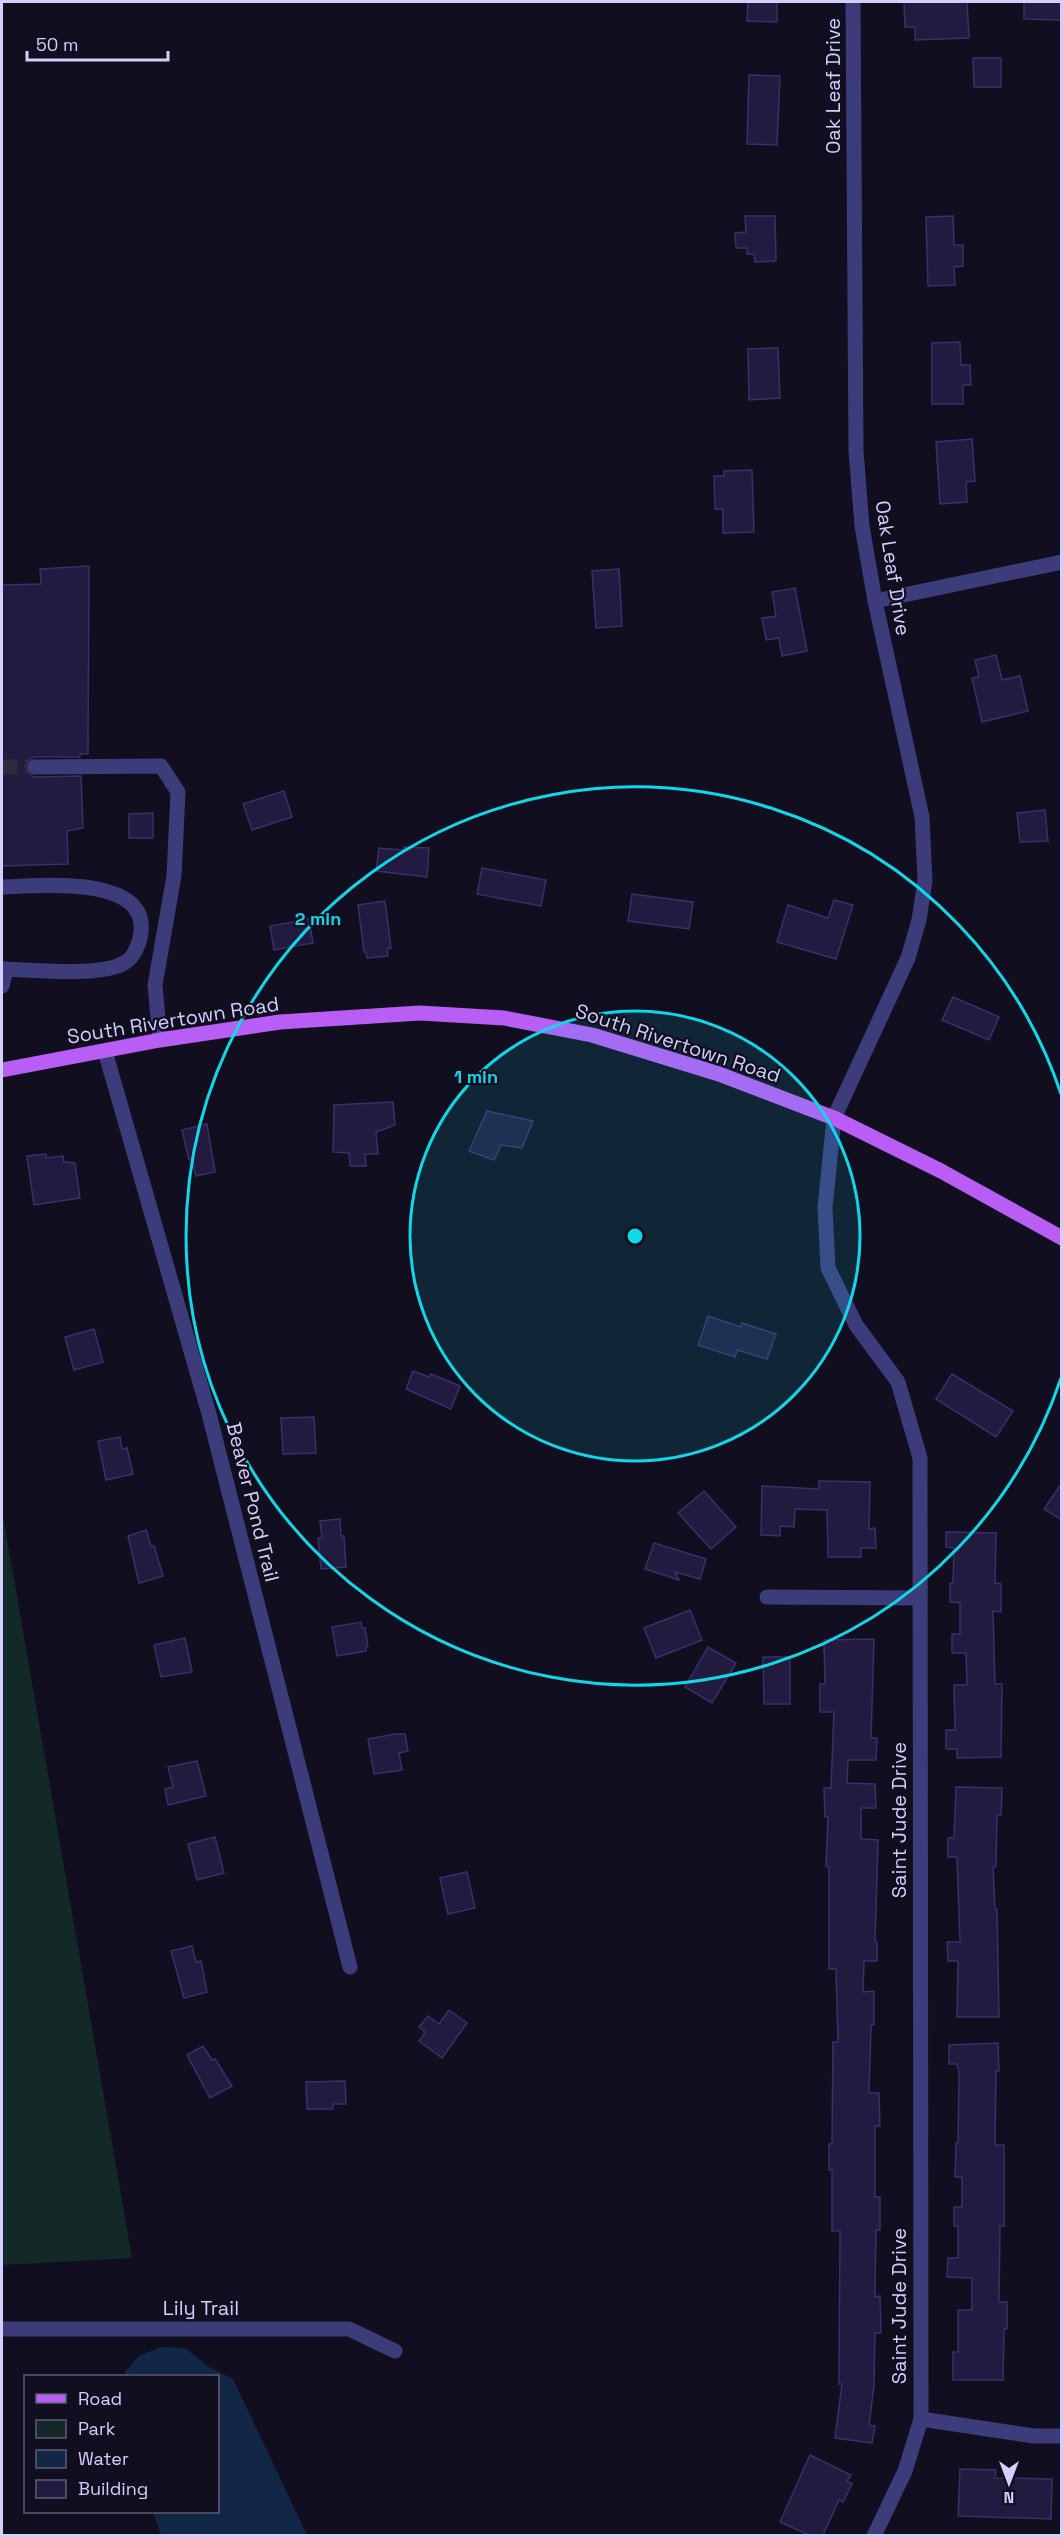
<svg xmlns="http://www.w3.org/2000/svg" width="1063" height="2537" font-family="'Space Grotesk',sans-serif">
  <rect width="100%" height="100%" fill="#110e1f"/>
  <path fill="#122927" d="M2,1510L132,2258L2,2265Z"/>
  <path fill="#112745" d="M160,2347L185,2348L209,2367L233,2379L307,2535H161L153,2512H218V2376H125V2372L139,2356Z"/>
  <g fill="#221b3f" stroke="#392f6a" stroke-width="1.5">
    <path d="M748,2H777V22L747,21Z"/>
    <path d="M904,2H967L969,38L915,40V27H905Z"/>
    <path d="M1024,2H1062V20L1024,19Z"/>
    <path d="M973,58H1001V87H974Z"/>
    <path d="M749,75L780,76L777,145L747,144Z"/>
    <path d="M745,216H775L776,261L755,262L754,254H747V248H736L735,233L746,232Z"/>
    <path d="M953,216L954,245H963V266L954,267L955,285L928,286L926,217Z"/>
    <path d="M960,342L961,365H970L971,385H963V404H932V343Z"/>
    <path d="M778,348L780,398L749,400L748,349Z"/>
    <path d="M972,439L975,481L966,482L967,502L940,504L936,442Z"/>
    <path d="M752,470L754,532L723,533V509H715L714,476H724V471Z"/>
    <path d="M89,566L88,754H80V757H34L27,762L25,766L27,772L34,777L81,776L83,828L67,831L68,864L2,866V585L41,584L40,569Z"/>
    <path d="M619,569L622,626L596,628L592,571Z"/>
    <path d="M795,588L807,651L782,656L779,638L766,640L762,618L776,616L772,592Z"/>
    <path d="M996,655L1002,680L1020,676L1028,711L982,722L972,678L979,677L975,660Z"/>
    <path d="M284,791L292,817L252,830L243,804Z"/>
    <path d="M1045,810L1048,841L1020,842L1017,813Z"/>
    <path d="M153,813V838H129V814Z"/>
    <path d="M404,847L429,848L427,877L376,871L379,848L403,850Z"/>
    <path d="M482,868L546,880L541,906L477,894Z"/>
    <path d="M632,894L693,902L689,929L628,921Z"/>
    <path d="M834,900L853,905L836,959L777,942L788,905L828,918Z"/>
    <path d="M385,901L391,948L387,949L388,956L367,958L366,952H364L358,905Z"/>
    <path d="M309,919L313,943L274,950L270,926Z"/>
    <path d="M953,997L999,1017L989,1040L942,1020Z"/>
    <path d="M393,1102L395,1125L376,1132L378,1154H365L366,1166H350L349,1153L333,1152L334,1105Z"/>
    <path d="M487,1111L533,1121L522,1148L501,1145L494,1160L469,1151Z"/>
    <path d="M207,1124L215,1172L196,1176L192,1159L189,1160L182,1130Z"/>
    <path d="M46,1154V1158L63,1156L64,1162L75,1163L80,1198L34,1205L27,1156Z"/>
    <path d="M708,1316L741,1327L742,1323L776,1334L767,1359L737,1350L735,1357L698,1345Z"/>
    <path d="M94,1329L103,1362L74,1370L65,1337Z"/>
    <path d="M413,1371L429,1377L431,1374L460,1386L451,1409L406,1389Z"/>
    <path d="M952,1374L1013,1411L996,1437L936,1399Z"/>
    <path d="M314,1417L316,1453L283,1454L281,1418Z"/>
    <path d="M120,1437L122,1449L127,1448L133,1474L106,1480L98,1441Z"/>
    <path d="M819,1481L870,1482L869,1529L875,1528L876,1548H861V1557H828L827,1510L795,1509L794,1527L780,1526V1536L761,1535L762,1486L819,1489Z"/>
    <path d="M1062,1483V1520L1044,1509Z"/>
    <path d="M704,1491L736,1527L711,1549L678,1513Z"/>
    <path d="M340,1519L341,1536H344L346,1567L321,1569L318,1538H322L320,1521Z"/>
    <path d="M146,1530L151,1546H154L163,1576L139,1583L128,1536Z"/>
    <path d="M946,1532L996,1533L995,1583L1001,1584V1612L993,1611L995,1684H1002L1001,1757L957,1758V1749H946V1730H955L954,1685H967L966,1653H952V1634H960V1603L950,1602V1583H953L954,1548L946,1547Z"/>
    <path d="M654,1543L706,1559L700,1579L675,1572L679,1580L645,1569Z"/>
    <path d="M690,1610L702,1640L656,1658L644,1628Z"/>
    <path d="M361,1622L362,1628H365L368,1646L366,1647V1651L337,1656L332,1627Z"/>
    <path d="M185,1638L192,1672L161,1677L154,1645Z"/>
    <path d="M874,1639L871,1738H877L876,1760H848L847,1783L875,1784L876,1808H861V1839L878,1840L875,1942H877V1961H864L863,1992L874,1991V2025H871L869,2093H879L880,2126H875V2197H880V2230H876L875,2297L880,2296L881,2333H875L874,2386L869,2425L875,2426L872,2443L835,2438L842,2384H839L840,2231H832V2170H829V2144H832L833,2042H838L836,1969H829V1867L826,1866L828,1817H825L824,1788H831L834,1712H820V1684H825L824,1640Z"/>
    <path d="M708,1647L736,1663L712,1703L685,1687Z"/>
    <path d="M763,1657H790V1704H764Z"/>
    <path d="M395,1734H405L408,1751L399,1753L402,1770L374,1774L368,1739Z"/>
    <path d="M197,1761L206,1796L168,1805L165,1789L173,1787L168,1767Z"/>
    <path d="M956,1787L1002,1788L1001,1815H997L996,1867H993L995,1909H997L999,2017H957L958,1961H948L947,1942H960L957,1857H948V1838H954Z"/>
    <path d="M215,1837L224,1873L197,1880L188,1844Z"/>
    <path d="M467,1872L475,1908L448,1914L440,1878Z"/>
    <path d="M192,1946L196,1962L201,1961L207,1992L184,1998L171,1951Z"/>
    <path d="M449,2010L467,2023L442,2058L419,2041L425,2032L419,2027L428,2016L439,2024Z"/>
    <path d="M998,2043L999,2071H996L995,2145H1004V2226H1000L999,2302H1007V2329H1004L1003,2380H953V2352H958V2310H972V2278L947,2277L948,2258H958V2226H954V2207H962V2177H955L956,2143H958L959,2073L957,2064H949V2045Z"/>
    <path d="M203,2046L212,2060L215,2059L232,2086L210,2098L187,2055Z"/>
    <path d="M345,2081L346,2104H333V2109H307L306,2082Z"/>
    <path d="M810,2455L851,2475L847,2481L852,2484L843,2502L839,2500L823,2535H809L780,2522Z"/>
    <path d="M960,2469L996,2470L995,2478L1052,2479L1051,2519L958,2516Z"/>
  </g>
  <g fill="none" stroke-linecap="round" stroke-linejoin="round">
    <path stroke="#2e2b40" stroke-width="15" stroke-dasharray="15 8" stroke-linecap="butt" d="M2,767H35"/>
    <g stroke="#3d3c7b" stroke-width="15">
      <path d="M853,2L856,451L862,526L875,601L922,817L925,881L919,920L908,958L834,1118L825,1208L828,1268L856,1325L898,1382L920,1458L921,2419L905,2471L874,2536"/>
      <path d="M875,601L1062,562"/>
      <path d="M35,767L161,766L178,792L174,876L155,985L160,1040"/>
      <path d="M2,887C36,886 148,874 141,932C140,943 134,958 124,963C101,977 30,970 2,969"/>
      <path d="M2,986L6,969"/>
      <path d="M105,1051L209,1414L350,1967"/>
      <path d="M767,1597L920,1598"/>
      <path d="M2,2329H349L395,2351"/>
      <path d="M921,2419L1034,2436H1062"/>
    </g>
    <path stroke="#b85ef5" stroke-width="15" d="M2,1070L160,1040L280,1022L420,1013L504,1018L592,1035L719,1074L834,1118L941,1171L1062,1238"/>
  </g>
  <circle cx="635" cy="1236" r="225" fill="#0fd8e9" fill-opacity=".12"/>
  <g fill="none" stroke="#0fd8e9" stroke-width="3">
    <circle cx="635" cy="1236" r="225"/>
    <path d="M1061 1378A449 449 0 1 1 1061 1094"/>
  </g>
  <g text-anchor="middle" stroke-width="4.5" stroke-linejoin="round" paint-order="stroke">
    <g font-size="20" fill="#d3cffc" stroke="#110e1f">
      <text transform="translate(833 86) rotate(-90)" y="7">Oak Leaf Drive</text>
      <text transform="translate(893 568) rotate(81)" y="7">Oak Leaf Drive</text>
      <text transform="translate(173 1020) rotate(-9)" y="7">South Rivertown Road</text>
      <text transform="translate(678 1043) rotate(18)" y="7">South Rivertown Road</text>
      <text transform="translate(253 1502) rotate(76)" y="7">Beaver Pond Trail</text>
      <text transform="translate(899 1820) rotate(-90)" y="7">Saint Jude Drive</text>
      <text transform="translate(899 2306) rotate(-90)" y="7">Saint Jude Drive</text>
      <text x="201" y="2315">Lily Trail</text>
    </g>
  </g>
  <circle cx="635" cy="1236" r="9" fill="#0fd8e9" stroke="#110e1f" stroke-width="3"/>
  <g font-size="18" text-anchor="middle" font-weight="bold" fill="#0fd8e9" stroke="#110e1f" stroke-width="4.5" stroke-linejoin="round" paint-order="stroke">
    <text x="318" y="925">2 min</text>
    <text x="476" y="1083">1 min</text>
  </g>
  <rect width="1063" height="2537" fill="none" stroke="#d3cffc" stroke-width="6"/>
  <rect x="24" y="2375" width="195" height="138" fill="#110e1f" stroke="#5f5b77" stroke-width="1.5"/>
  <rect x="36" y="2394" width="30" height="9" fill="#b85ef5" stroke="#5f5b77" stroke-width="1.5"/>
  <text x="78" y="2405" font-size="18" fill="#d3cffc">Road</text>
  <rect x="36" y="2420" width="30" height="18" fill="#122927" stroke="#5f5b77" stroke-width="1.5"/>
  <text x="78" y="2435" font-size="18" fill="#d3cffc">Park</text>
  <rect x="36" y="2450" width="30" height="18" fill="#112745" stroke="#5f5b77" stroke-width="1.5"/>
  <text x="78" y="2465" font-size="18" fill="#d3cffc">Water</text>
  <rect x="36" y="2480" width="30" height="18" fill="#221b3f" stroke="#5f5b77" stroke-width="1.5"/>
  <text x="78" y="2495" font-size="18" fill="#d3cffc">Building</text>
  <g transform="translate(1009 2483) rotate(180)" stroke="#110e1f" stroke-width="4.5" paint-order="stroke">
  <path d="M0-4.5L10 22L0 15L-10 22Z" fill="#d3cffc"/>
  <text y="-9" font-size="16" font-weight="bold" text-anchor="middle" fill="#d3cffc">N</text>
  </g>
  <path d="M27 51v9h141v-9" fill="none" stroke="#d3cffc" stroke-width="3"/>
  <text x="36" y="51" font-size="18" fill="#d3cffc" stroke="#110e1f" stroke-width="4.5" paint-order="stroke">50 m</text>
</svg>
